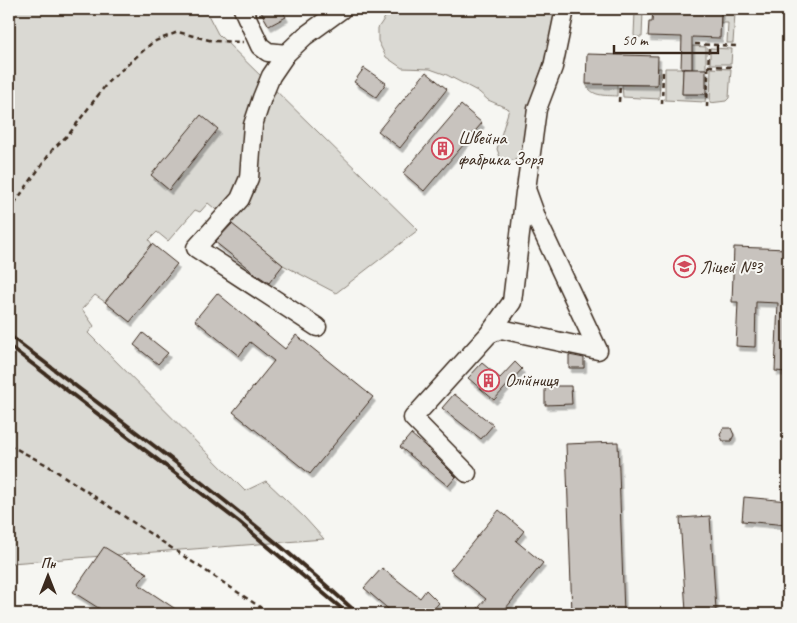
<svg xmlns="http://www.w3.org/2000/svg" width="797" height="623" font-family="Caveat,sans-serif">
  <defs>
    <filter id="shadow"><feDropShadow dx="2.5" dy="4.5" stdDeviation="0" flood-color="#0004"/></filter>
  </defs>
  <rect width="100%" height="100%" fill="#f6f6f2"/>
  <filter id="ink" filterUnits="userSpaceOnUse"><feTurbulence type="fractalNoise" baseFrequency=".02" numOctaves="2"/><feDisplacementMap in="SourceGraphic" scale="10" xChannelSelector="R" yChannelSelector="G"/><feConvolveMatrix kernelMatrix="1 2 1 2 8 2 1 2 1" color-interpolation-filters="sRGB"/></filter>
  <g filter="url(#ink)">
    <g fill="#dad9d3" stroke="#8a8278">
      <path d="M9,9H205L218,34L418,230L336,293L283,265L219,215L220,213L208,203L200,212L195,210L168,241L157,232L149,240L152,244L105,302L95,295L82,309L94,326L88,333L245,491L266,481L304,517L324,539L11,563L9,570Z"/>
      <path d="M394,9H556L551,40L534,92L529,122L518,159L509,161L500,157L497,149L509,109L488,100L479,92L447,75L430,69L402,68L386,57L378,41V28L386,16Z"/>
      <path d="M637,10L643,12L642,37H635L634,35L635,12Z"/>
      <path d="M721,10L733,11L735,14L733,43H727L728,23H721Z"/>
      <path d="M692,46L706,47V69H692Z"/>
      <path d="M710,48L732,49L731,64H710Z"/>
      <path d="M658,68H661L659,99L623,97L622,85H657Z"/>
      <path d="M665,68H683L682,94H706L705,102L665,100Z"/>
      <path d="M711,68L731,69L729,98L726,101L710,103Z"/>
      <path d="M586,84H617V96C604,95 592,97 586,84Z"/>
    </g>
    <g fill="#c8c3be" stroke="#3b2a1e" filter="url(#shadow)">
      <path d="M268,9H281L286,17L269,26L261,12Z"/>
      <path d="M653,9L721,10L720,38L692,37V69L681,68L682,37L648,36L649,22H652Z"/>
      <path d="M587,54L658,56L657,85L586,84Z"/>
      <path d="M364,68L386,83L376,97L354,82Z"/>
      <path d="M683,69H706V94H682Z"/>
      <path d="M426,72L447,89L400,148L378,131Z"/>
      <path d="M461,105L482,123L424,191L403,173Z"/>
      <path d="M201,115L218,129L169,190L151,175Z"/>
      <path d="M232,224L283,265L269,283L254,273L215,242Z"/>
      <path d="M152,244L177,264L130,322L105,302Z"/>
      <path d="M734,247L788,249V372L775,371L778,303L756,302L755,347L736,346L738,302H732Z"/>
      <path d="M217,293L285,349L296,335L373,397L310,474L233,412L274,361L250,342L239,356L195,320Z"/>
      <path d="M143,333L168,353L158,364L134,345Z"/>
      <path d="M569,355L584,358V368H569Z"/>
      <path d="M515,362L522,369L494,400L468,378L482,363L500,378Z"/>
      <path d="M545,386H571L572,404L545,405Z"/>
      <path d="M454,394L493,425L481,439L442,408Z"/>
      <path d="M723,428H731L734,435L731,441H723L720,435Z"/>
      <path d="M411,434L424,445L456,477L448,486L400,447Z"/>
      <path d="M618,442L624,614H572L566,444Z"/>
      <path d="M744,497L788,501V525L742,521Z"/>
      <path d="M499,510L524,531L516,541L543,563L501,614H473L486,599L450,570Z"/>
      <path d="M710,516L716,610L686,612L680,518Z"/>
      <path d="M104,547L147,573L138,584L183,614H108L73,592Z"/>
      <path d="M382,568L420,598L426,590L439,603L429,614H394L364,588Z"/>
    </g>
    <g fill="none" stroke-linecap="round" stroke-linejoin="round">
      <defs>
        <g id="minor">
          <path d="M243,9L260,46L268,52L286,54"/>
          <path d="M317,327L196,248L240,199L249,178L253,125L262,98L271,76L286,54L305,36L342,9"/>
          <path d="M489,334L512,302L525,192"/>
          <path d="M467,473L413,418L489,334L501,329L598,350L538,222L526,189L537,109L553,67L565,9"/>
        </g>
      </defs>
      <use href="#minor" stroke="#3b2a1e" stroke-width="21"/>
      <g stroke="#3b2a1e" stroke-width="2.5" stroke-dasharray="5 4" stroke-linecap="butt">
        <path d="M695,44L737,46"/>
        <path d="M708,66L735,67"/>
        <path d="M619,102L620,84"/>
        <path d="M662,104L663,68"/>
        <path d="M707,107L709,45"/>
        <path d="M9,211L53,149L69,134L108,82L153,42L178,32L213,41L243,42"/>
        <path d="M9,445L47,465L260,607L261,614"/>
      </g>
      <use href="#minor" stroke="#f6f6f2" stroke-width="18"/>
      <g stroke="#3b2a1e" stroke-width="4">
        <path d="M9,335C127,426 248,513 358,614"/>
        <path d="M9,346L239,522L341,608"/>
      </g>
    </g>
  </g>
  <defs>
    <symbol id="building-ring" viewBox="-11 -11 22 22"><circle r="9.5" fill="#f6f6f2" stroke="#d1495b" stroke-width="1.5"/><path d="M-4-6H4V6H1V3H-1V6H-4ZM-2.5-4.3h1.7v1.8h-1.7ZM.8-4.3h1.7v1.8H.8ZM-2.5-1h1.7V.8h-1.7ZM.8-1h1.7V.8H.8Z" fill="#d1495b"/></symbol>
    <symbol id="school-ring" viewBox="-11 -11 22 22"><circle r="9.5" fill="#f6f6f2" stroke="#d1495b" stroke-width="1.5"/><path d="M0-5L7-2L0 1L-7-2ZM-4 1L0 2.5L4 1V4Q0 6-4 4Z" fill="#d1495b"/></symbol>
  </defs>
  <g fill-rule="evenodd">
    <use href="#building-ring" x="430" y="136" width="25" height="25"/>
    <use href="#school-ring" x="672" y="254" width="25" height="25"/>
    <use href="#building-ring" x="476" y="368" width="25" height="25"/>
  </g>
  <g text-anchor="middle" stroke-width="4" stroke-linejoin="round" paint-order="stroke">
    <g font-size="18" fill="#3b2a1e" stroke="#f6f6f2" text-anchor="start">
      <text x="458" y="144">Швейна<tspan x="458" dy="21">фабрика Зоря</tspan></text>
      <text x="700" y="273">Ліцей №3</text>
      <text x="505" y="386">Олійниця</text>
    </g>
  </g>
  <rect width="797" height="623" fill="none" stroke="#f6f6f2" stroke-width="30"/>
  <rect x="15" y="15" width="767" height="593" fill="none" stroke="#3b2a1e" stroke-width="2" filter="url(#ink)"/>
  <g transform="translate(48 576)" stroke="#f6f6f2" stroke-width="4" paint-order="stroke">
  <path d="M0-4L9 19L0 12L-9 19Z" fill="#3b2a1e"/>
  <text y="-8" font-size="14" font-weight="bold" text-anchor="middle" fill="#3b2a1e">Пн</text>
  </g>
  <path d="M614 45v8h104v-8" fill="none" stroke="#3b2a1e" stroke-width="2.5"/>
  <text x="622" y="45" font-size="15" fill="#3b2a1e" stroke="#f6f6f2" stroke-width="4" paint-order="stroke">50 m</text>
</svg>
